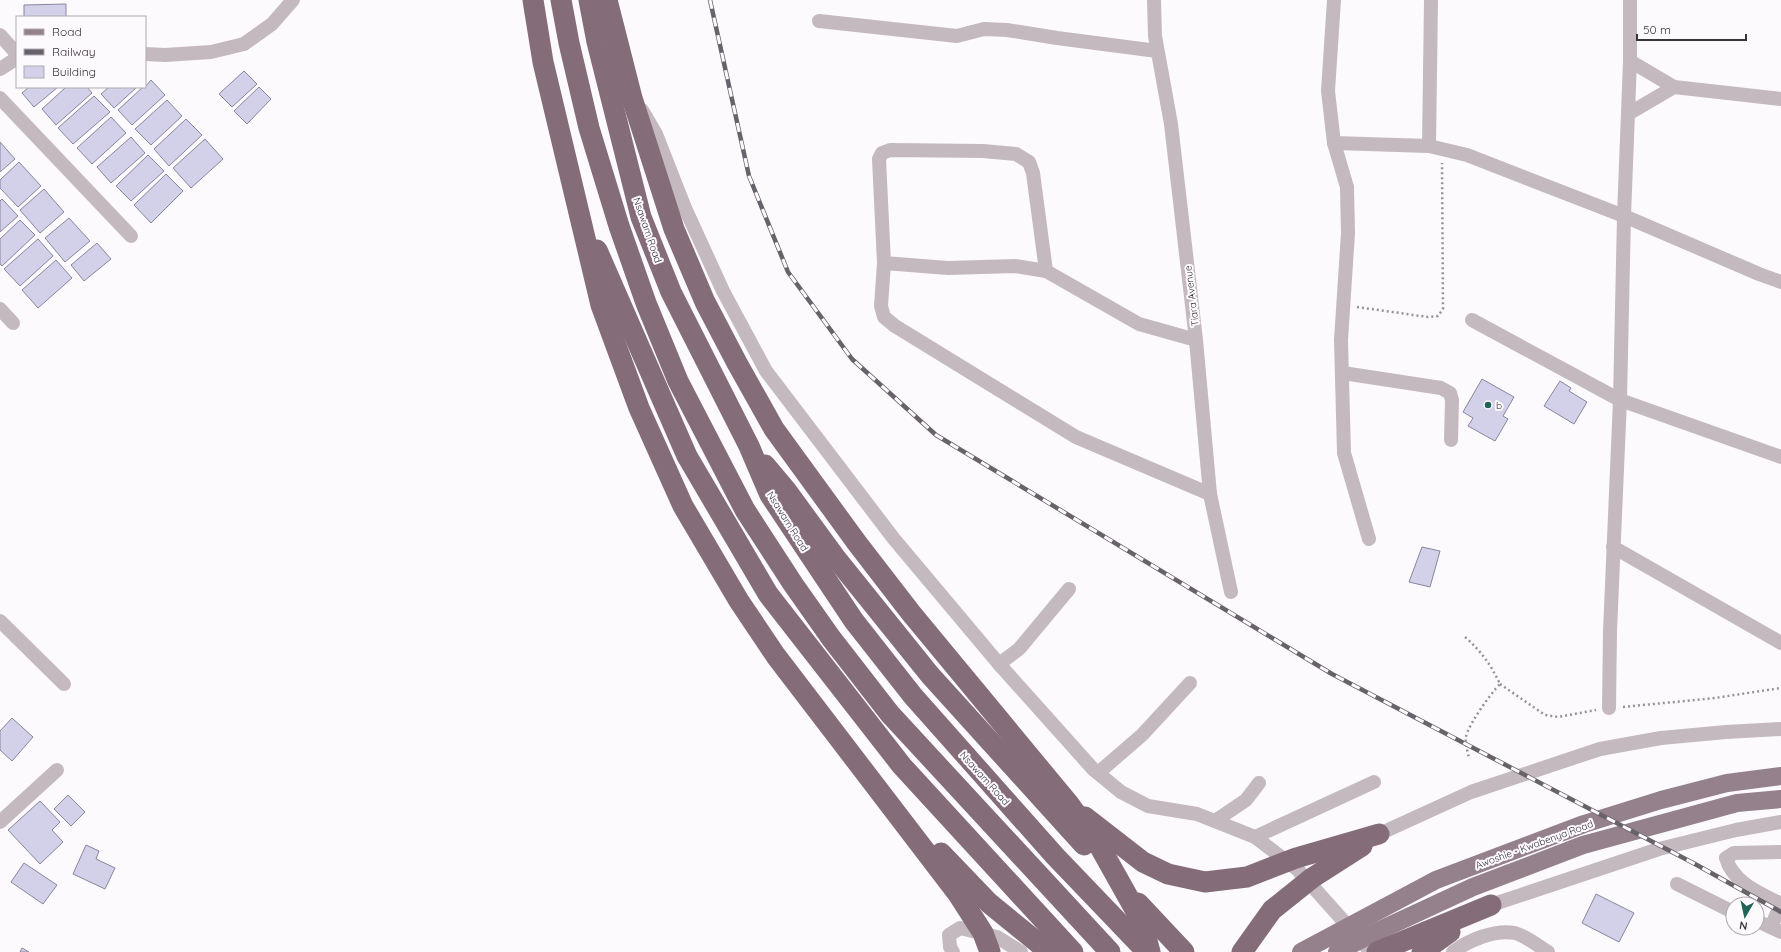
<svg xmlns="http://www.w3.org/2000/svg" width="1781" height="952" font-family="Quicksand,sans-serif">
  <rect width="100%" height="100%" fill="#fdfafe"/>
  <g fill="#d3d1ea" stroke="#88869d">
    <path d="M66,4V17H24V5Z"/>
    <path d="M244,71L257,84L232,107L219,94Z"/>
    <path d="M151,80L165,95L132,125L118,110L143,87H145Z"/>
    <path d="M29,87H58L34,107L22,93Z"/>
    <path d="M66,87H87L92,93L56,125L42,109Z"/>
    <path d="M109,87H137L114,108L101,94Z"/>
    <path d="M259,87L271,99L247,124L234,111Z"/>
    <path d="M94,96L110,112L73,144L58,128Z"/>
    <path d="M167,100L182,116L151,145L135,129Z"/>
    <path d="M111,117L126,133L92,164L77,148Z"/>
    <path d="M186,119L202,135L169,166L154,149Z"/>
    <path d="M131,137L145,153L111,183L97,167Z"/>
    <path d="M205,139L223,159L191,188L173,168Z"/>
    <path d="M0,142L15,159L0,172Z"/>
    <path d="M148,155L164,171L131,201L116,186Z"/>
    <path d="M19,162L41,186L18,207L0,188V180Z"/>
    <path d="M166,174L183,191L151,223L134,205Z"/>
    <path d="M44,189L64,212L40,233L20,210Z"/>
    <path d="M2,199L18,216L0,232V201Z"/>
    <path d="M69,218L90,241L65,262L45,238Z"/>
    <path d="M20,220L35,235L2,266L0,264V239Z"/>
    <path d="M38,239L53,256L20,286L4,269Z"/>
    <path d="M97,243L111,259L84,281L71,265Z"/>
    <path d="M56,260L72,278L38,308L22,290Z"/>
    <path d="M1482,379L1514,397L1503,416L1508,419L1495,441L1468,426L1473,418L1463,412Z"/>
    <path d="M1560,381L1571,388L1569,391L1587,402L1574,424L1544,406Z"/>
    <path d="M1422,547L1440,551L1430,587L1409,582Z"/>
    <path d="M12,718L33,737L12,761L0,750V731Z"/>
    <path d="M68,795L85,812L71,826L54,809Z"/>
    <path d="M40,801L60,822L52,830L63,842L40,864L8,830Z"/>
    <path d="M86,845L99,851L96,859L115,868L105,889L73,874Z"/>
    <path d="M24,863L57,885L43,904L11,882Z"/>
    <path d="M1596,894L1634,913L1619,942L1582,923Z"/>
    <path d="M22,948L29,952H20Z"/>
  </g>
  <g fill="none" stroke-linecap="round" stroke-linejoin="round">
    <g stroke="#969197" stroke-width="2.5" stroke-dasharray="2 3" stroke-linecap="butt">
      <path d="M1357,307L1428,317L1438,316L1443,309L1442,163"/>
      <path d="M1465,637C1481,651 1491,665 1500,684C1491,693 1468,725 1466,737C1465,745 1468,752 1469,759"/>
      <path d="M1500,684L1545,715L1558,717L1596,710"/>
      <path d="M1623,707L1715,698L1781,688"/>
    </g>
    <g stroke="#c4b9bf" stroke-width="14">
      <path d="M1154,0L1155,36L1171,124L1196,340L1210,494L1231,592"/>
      <path d="M1334,0L1328,91L1334,143L1347,187L1348,233L1341,340L1344,453L1369,539"/>
      <path d="M819,21L957,36L984,29L1007,30L1057,38L1157,51"/>
      <path d="M0,35L17,54"/>
      <path d="M145,54L165,55L211,52L244,44L272,24L293,0"/>
      <path d="M1630,61L1674,87L1781,99"/>
      <path d="M0,69L17,58"/>
      <path d="M0,98L131,236"/>
      <path d="M642,110L656,134L685,208L723,291L766,371L894,539L999,664L1093,769L1121,792L1148,806L1197,814L1255,837L1298,870L1371,952"/>
      <path d="M1628,114L1674,87"/>
      <path d="M1334,143L1429,146L1467,155L1624,216L1759,274L1781,282"/>
      <path d="M1429,146L1431,0"/>
      <path d="M884,263L948,268L1015,266L1046,271L1139,324L1196,340"/>
      <path d="M1046,271L1033,173L1029,162L1016,154L983,151L890,150L882,153L879,159L884,263L881,306L884,317L895,326L1076,437L1210,494"/>
      <path d="M0,309L13,323"/>
      <path d="M1472,320L1620,400L1781,457"/>
      <path d="M1343,373L1441,388L1450,393L1452,400L1451,440"/>
      <path d="M1613,547L1781,643"/>
      <path d="M0,621L64,684"/>
      <path d="M999,664L1019,649L1069,589"/>
      <path d="M1609,708L1610,631L1620,400L1624,216L1630,61V0"/>
      <path d="M1098,773L1142,735L1190,683"/>
      <path d="M1215,821L1246,800L1259,783"/>
      <path d="M0,822L57,770"/>
      <path d="M1379,834L1471,792L1600,749L1661,738L1726,732L1781,729"/>
      <path d="M1255,837L1374,782"/>
      <path d="M1781,852L1734,853L1726,858C1733,883 1760,893 1781,904"/>
      <path d="M1677,884L1733,912"/>
      <path d="M1491,905L1659,849L1736,830L1781,822"/>
      <path d="M1757,921L1781,932"/>
      <path d="M1771,927L1781,904"/>
      <path d="M953,952L950,947L949,935L960,928L997,937L1021,952"/>
      <path d="M1453,952C1469,940 1495,929 1515,933C1524,935 1540,947 1548,952"/>
    </g>
    <g stroke="#95818b" stroke-width="18">
      <path d="M1301,952L1436,880L1584,824L1661,800L1727,783L1781,776"/>
      <path d="M1337,952L1376,932L1473,887L1583,845L1737,803L1781,799"/>
    </g>
    <g stroke="#846d79" stroke-width="21">
      <path d="M533,0L543,62L601,305L639,408L683,506L739,601L776,656L958,894L983,933L990,952"/>
      <path d="M561,0L569,43L589,128L619,226L646,303L678,381L745,510L793,584L831,638L890,714L1110,952"/>
      <path d="M589,0L597,42L641,217L671,292L749,446L770,495L854,621L913,696L1055,856L1147,952"/>
      <path d="M607,0L632,98L674,229L705,302L737,363L774,429L857,543L911,613L1069,804L1100,847L1142,922L1150,952"/>
      <path d="M597,250L687,456L768,594L902,766L1073,952"/>
      <path d="M765,465L786,490L835,557L930,675L1084,845"/>
      <path d="M1085,817L1143,862L1168,874L1205,882L1247,877L1296,858L1379,834"/>
      <path d="M941,853L989,903L1043,947L1050,952"/>
      <path d="M1138,903L1184,952"/>
      <path d="M1242,952L1272,910L1312,878L1362,846"/>
      <path d="M1377,952L1491,905"/>
      <path d="M1422,952L1450,932"/>
    </g>
    <defs>
      <path id="rail" d="M710,0L749,176L788,272L852,359L936,435L1332,674L1695,864L1781,912"/>
    </defs>
    <use href="#rail" stroke="#68636a" stroke-width="4.5"/>
    <use href="#rail" stroke="#fdfafe" stroke-width="3" stroke-dasharray="9" stroke-linecap="butt"/>
  </g>
  <circle fill="#1f6456" stroke="#fdfafe" stroke-width="1.5" cx="1488" cy="405" r="4"/>
  <g text-anchor="middle" stroke-width="4" stroke-linejoin="round" paint-order="stroke">
    <g font-size="10" fill="#39333b" stroke="#fdfafe">
      <text transform="translate(648 230) rotate(71)" y="4">Nsawam Road</text>
      <text transform="translate(1191 296) rotate(-97)" y="4">Tiara Avenue</text>
      <text transform="translate(788 521) rotate(58)" y="4">Nsawam Road</text>
      <text transform="translate(985 778) rotate(48)" y="4">Nsawam Road</text>
      <text transform="translate(1534 844) rotate(-20)" y="4">Awoshie - Kwabenya Road</text>
    </g>
    <g font-size="10" fill="#39333b" stroke="#fdfafe" text-anchor="start">
      <text x="1496" y="409">b</text>
    </g>
  </g>
  <rect x="16" y="16" width="130" height="72" fill="#fdfafe" stroke="#afaab0"/>
  <rect x="24" y="29" width="20" height="6" fill="#95818b" stroke="#afaab0"/>
  <text x="52" y="36" font-size="12" fill="#39333b">Road</text>
  <rect x="24" y="49" width="20" height="6" fill="#68636a" stroke="#afaab0"/>
  <text x="52" y="56" font-size="12" fill="#39333b">Railway</text>
  <rect x="24" y="66" width="20" height="12" fill="#d3d1ea" stroke="#afaab0"/>
  <text x="52" y="76" font-size="12" fill="#39333b">Building</text>
  <g transform="translate(1745 916) rotate(189)"><circle r="19" fill="#fdfafe" stroke="#afaab0"/>
  <path d="M0-3L7 15L0 10L-7 15Z" fill="#1f6456"/>
  <text y="-6" font-size="11" font-weight="bold" text-anchor="middle" fill="#39333b">N</text>
  </g>
  <path d="M1637 34v6h109v-6" fill="none" stroke="#39333b" stroke-width="2"/>
  <text x="1643" y="34" font-size="12" fill="#39333b" stroke="#fdfafe" stroke-width="3" paint-order="stroke">50 m</text>
</svg>
